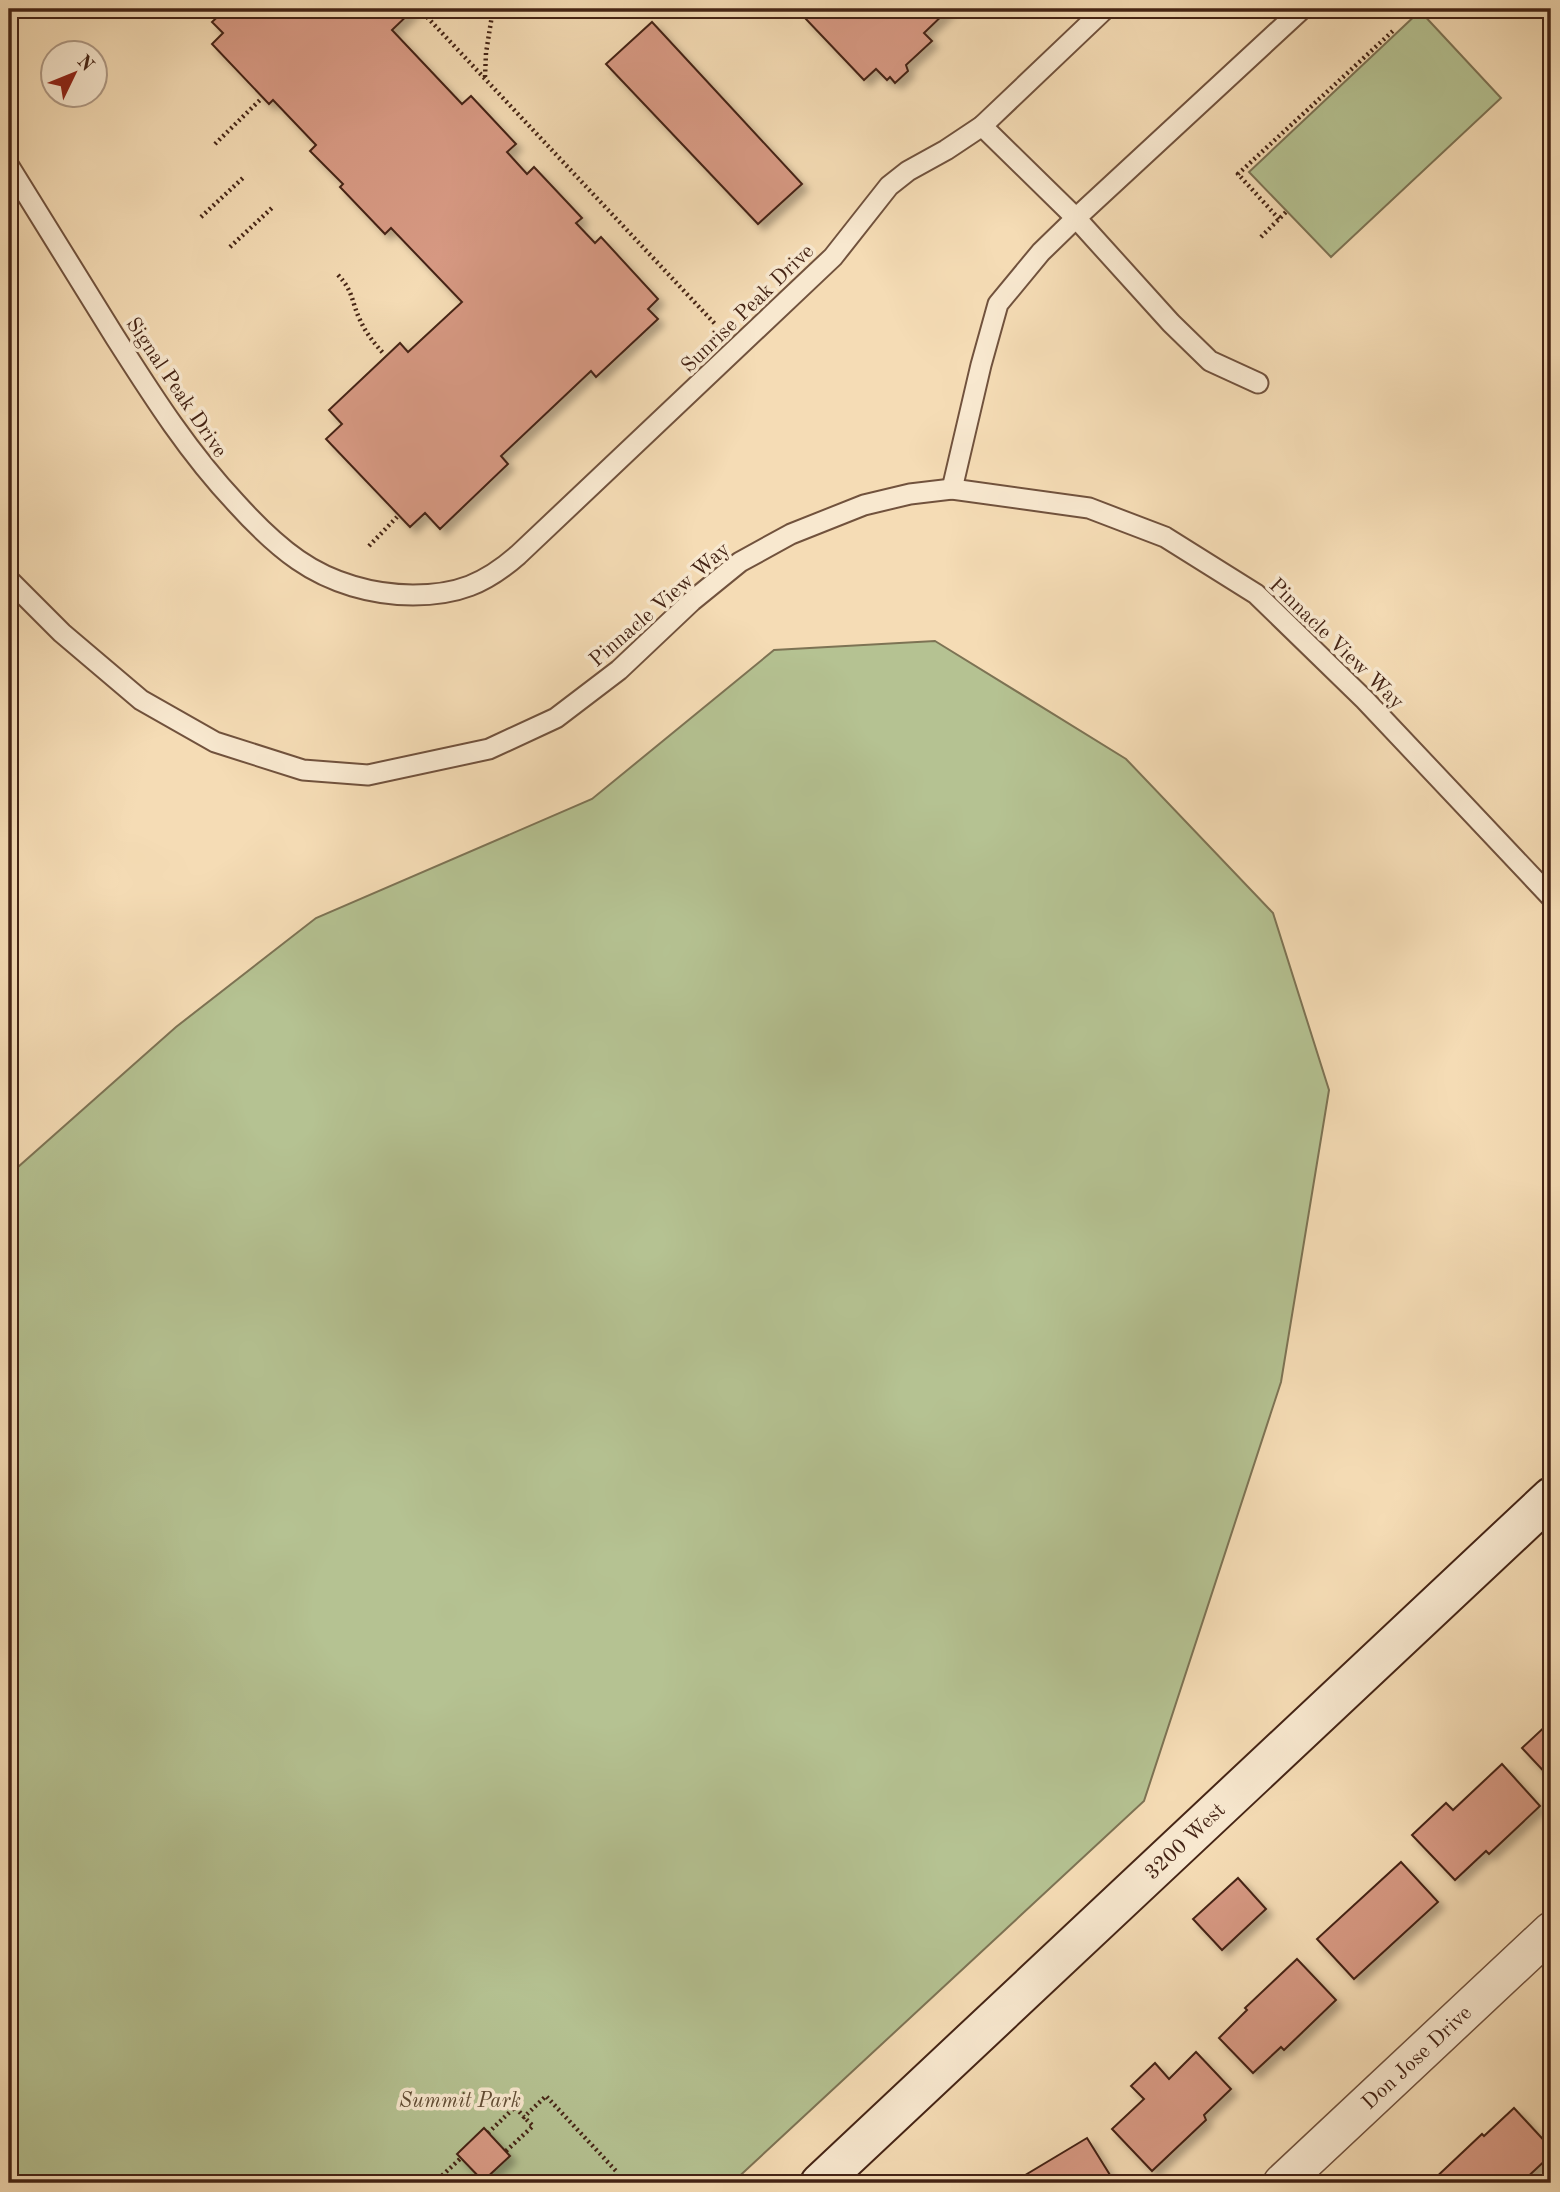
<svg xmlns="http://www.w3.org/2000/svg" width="1560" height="2192" font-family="'Old Standard TT',serif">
  <defs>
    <filter id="shadow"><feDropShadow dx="6" dy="6" stdDeviation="3.5" flood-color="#0004"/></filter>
  </defs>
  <rect width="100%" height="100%" fill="#f5dcb5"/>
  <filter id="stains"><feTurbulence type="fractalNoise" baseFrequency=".00286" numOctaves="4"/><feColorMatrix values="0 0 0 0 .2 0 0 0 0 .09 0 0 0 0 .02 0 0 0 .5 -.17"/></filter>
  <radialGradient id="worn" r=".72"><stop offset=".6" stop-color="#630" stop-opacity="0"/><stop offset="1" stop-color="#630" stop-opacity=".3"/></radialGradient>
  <g fill="#b5c292" stroke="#7d7354" stroke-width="2">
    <path d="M1420,11L1501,98L1331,257L1249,172Z"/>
    <path d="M935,641L1126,759L1273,913L1329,1090L1281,1382L1144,1801L732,2183H9V1175L176,1027L316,918L592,799L774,650Z"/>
  </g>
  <g fill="#d79983" stroke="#452415" stroke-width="2" filter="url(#shadow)">
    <path d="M226,9H414L392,30L462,104L471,96L516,144L507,152L527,174L534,167L582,218L576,223L595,243L601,237L658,299L648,309L658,319L596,377L591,371L501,456L508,464L440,529L425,513L410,527L326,439L342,424L329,410L400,343L408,352L462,302L391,228L385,234L340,187L343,184L310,151L316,145L273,100L269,104L212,44L223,33L212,22Z"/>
    <path d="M808,9H949L924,33L932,41L906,65L908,71L895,83L890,77L887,80L876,69L864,80L804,17L810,11Z"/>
    <path d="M652,22L802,184L758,224L606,64Z"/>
    <path d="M1551,1721V1779L1522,1748Z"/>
    <path d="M1502,1764L1540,1806L1489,1854L1486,1851L1455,1880L1412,1835L1446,1803L1453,1810Z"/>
    <path d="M1401,1862L1438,1902L1354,1979L1317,1939Z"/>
    <path d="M1238,1878L1266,1909L1222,1950L1193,1919Z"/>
    <path d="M1297,1959L1336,2000L1284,2050L1281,2047L1253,2073L1219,2038L1247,2010L1245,2008Z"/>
    <path d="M1196,2052L1231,2089L1204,2115L1206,2120L1152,2171L1112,2129L1144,2099L1131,2086L1155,2063L1169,2079Z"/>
    <path d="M1514,2108L1551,2148V2155L1521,2183H1430L1482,2134L1484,2136Z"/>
    <path d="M484,2128L510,2156L483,2181L457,2154Z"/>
    <path d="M1087,2138L1115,2183H1012Z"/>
  </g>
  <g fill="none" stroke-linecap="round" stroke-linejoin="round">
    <defs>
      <g id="lane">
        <path d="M982,126L1076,218L1171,323L1210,361L1258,383"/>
        <path d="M9,166C44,223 80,280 115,337C152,395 188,452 236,503C255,524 275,544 298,560C331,583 373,595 413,595C457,595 485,584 518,555L833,257L889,186L908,171L946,150L982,126L1105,9"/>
        <path d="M952,489L981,365L998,304L1041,252L1076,218L1302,9"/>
        <path d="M9,580L62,633L141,700L215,742L303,770L368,775L489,749L556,718L619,670L692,601L740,562L791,534L864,505L910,494L952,489L1089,508L1165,537L1256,594L1365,700L1551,897"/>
      </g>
      <g id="street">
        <path id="s1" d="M1282,2183L1551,1931"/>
      </g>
      <g id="secondary">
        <path id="s2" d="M820,2183L1551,1497"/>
      </g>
    </defs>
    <use href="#lane" stroke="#71523d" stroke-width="23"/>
    <use href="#street" stroke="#71523d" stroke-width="40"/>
    <use href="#secondary" stroke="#452415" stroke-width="42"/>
    <g stroke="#452415" stroke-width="4.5" stroke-dasharray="2 3.5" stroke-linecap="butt">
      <path d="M427,17L716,325"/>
      <path d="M485,77L486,53L493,9"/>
      <path d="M215,144L262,98"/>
      <path d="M201,217L245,176"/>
      <path d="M1279,219L1238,174L1395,29"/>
      <path d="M1261,237L1287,211"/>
      <path d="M230,247L274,206"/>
      <path d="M338,275C354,292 351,301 360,320C366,333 374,343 383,353"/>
      <path d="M369,546L397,517"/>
      <path d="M488,2133L515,2107L524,2117L546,2096L617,2172"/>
      <path d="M506,2151L533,2126L524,2117"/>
      <path d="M434,2183L461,2158"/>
      <path d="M472,2183L479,2177"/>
    </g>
    <use href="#lane" stroke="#f8e8cf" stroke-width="19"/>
    <use href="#street" stroke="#f8e8cf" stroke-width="37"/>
    <use href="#secondary" stroke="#f8e8cf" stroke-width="38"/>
  </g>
  <g text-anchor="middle" stroke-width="7" stroke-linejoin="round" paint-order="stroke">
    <g font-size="21" fill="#452415" stroke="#f8e8cf">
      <text transform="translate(747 308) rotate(-44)" y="7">Sunrise Peak Drive</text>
      <text transform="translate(177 387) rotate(56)" y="7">Signal Peak Drive</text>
      <text transform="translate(659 604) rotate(-41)" y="7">Pinnacle View Way</text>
      <text transform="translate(1337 643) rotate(44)" y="7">Pinnacle View Way</text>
      <text dy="7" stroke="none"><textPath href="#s2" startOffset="500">3200 West</textPath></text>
      <text dy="7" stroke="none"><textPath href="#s1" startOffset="184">Don Jose Drive</textPath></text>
    </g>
    <g font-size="21" font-style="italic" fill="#614c34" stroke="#f8e8cf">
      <text x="460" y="2107">Summit Park</text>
    </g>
  </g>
  <rect width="1560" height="2192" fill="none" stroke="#f5dcb5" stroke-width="35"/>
  <rect x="10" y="10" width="1539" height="2171" fill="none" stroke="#452415" stroke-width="3.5"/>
  <rect x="18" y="18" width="1525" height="2157" fill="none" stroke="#452415" stroke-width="2"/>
  <g transform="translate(74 74) rotate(47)"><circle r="33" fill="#f8e8cf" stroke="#b09a85" stroke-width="2"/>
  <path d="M0-5L12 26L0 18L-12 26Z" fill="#8f2418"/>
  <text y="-10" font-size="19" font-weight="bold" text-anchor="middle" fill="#452415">N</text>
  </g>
  <rect width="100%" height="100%" filter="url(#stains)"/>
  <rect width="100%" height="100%" fill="url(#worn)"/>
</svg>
